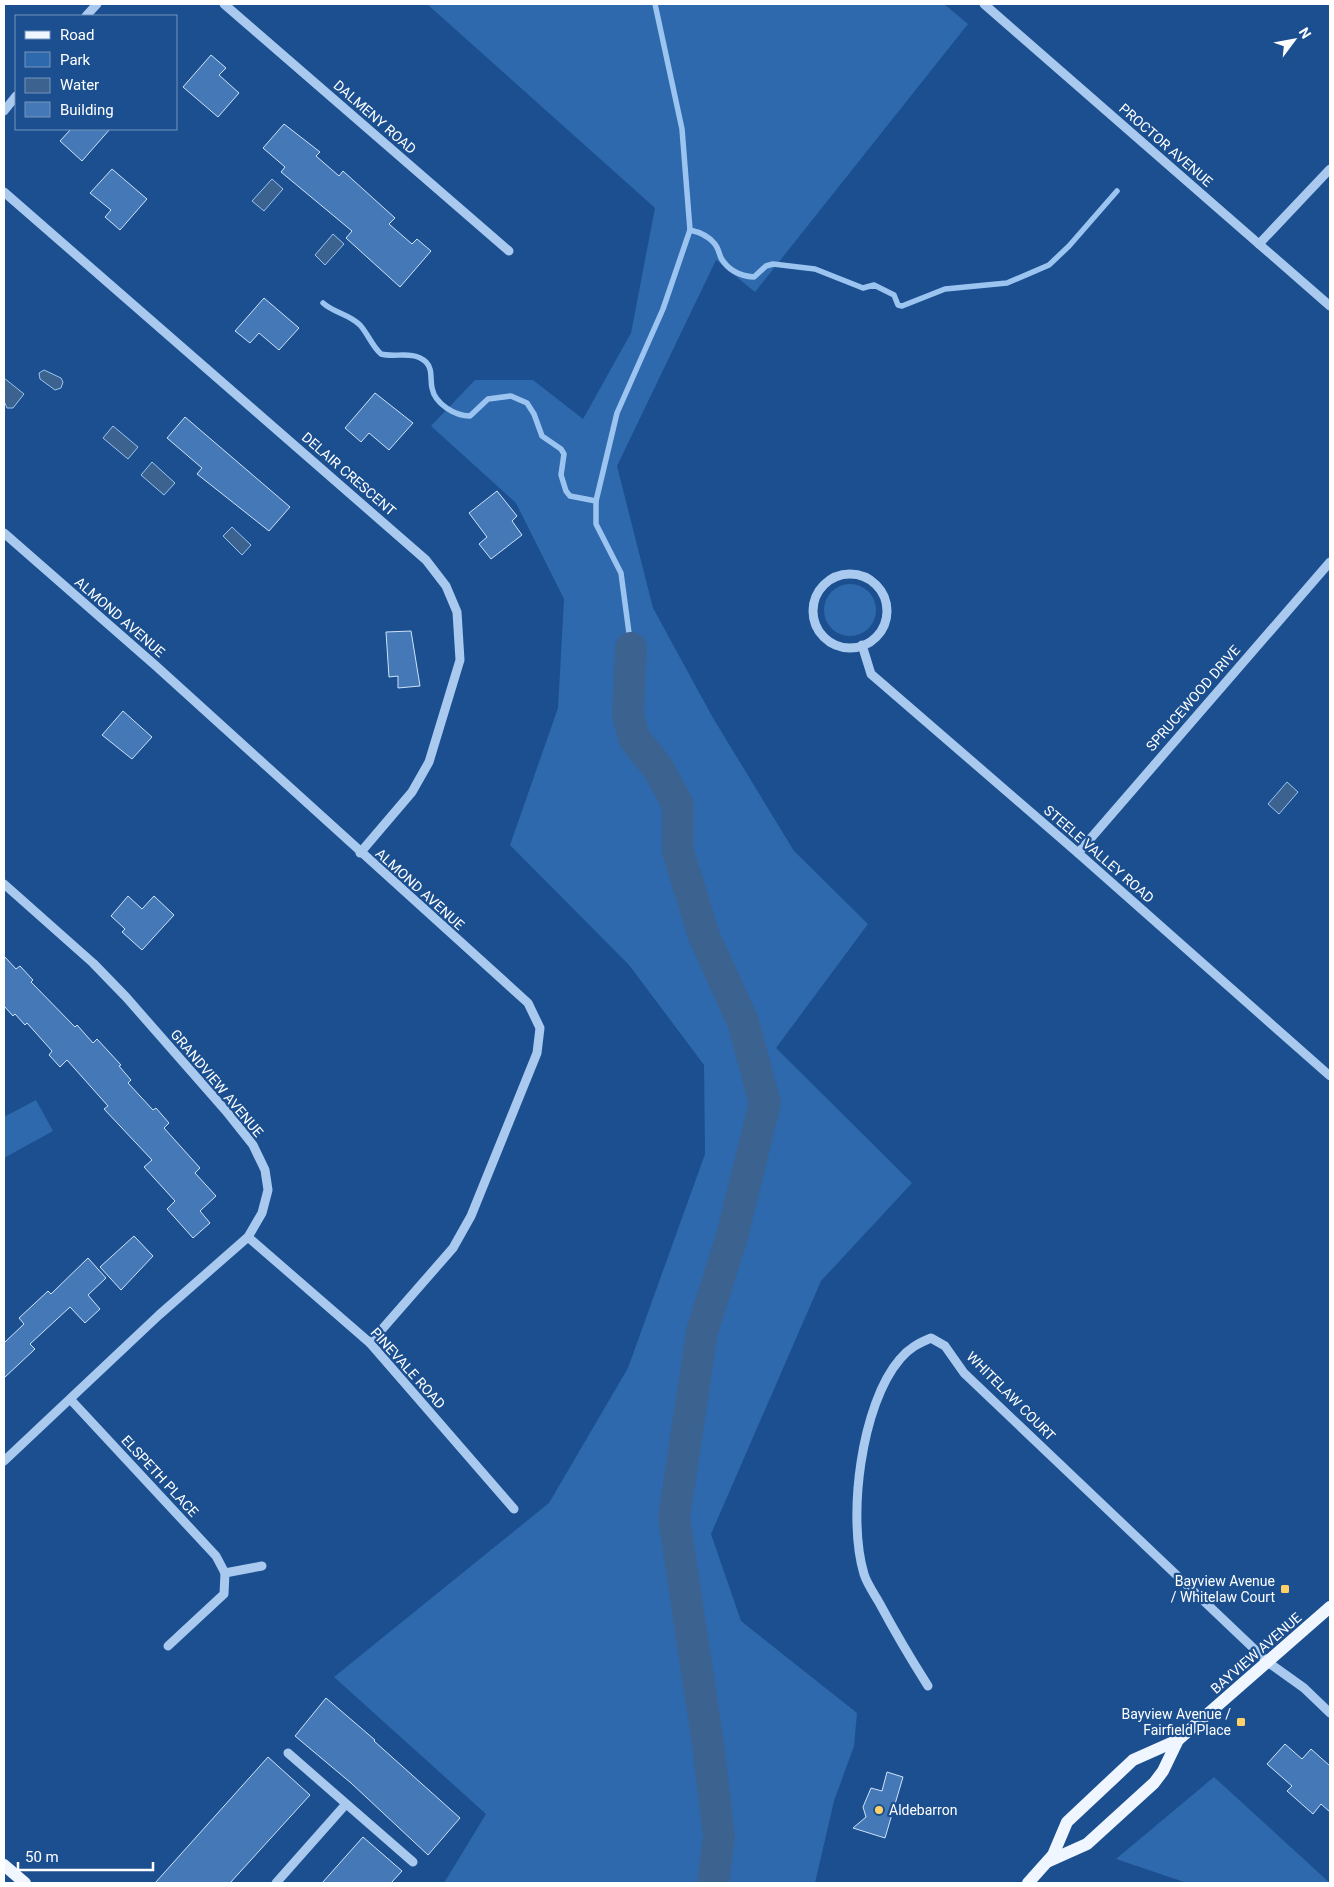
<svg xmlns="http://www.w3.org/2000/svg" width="1334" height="1887" font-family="Roboto,sans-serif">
  <rect width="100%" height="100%" fill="#1b4f8f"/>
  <g fill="#2e69ad">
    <path d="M427,4H944L968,24L755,292L716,260L617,466L653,608L713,718L794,851L868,924L776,1048L912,1183L821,1281L711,1534L741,1621L857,1713L854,1746L834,1801L815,1883H444L486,1814L334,1677L549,1503L628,1368L705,1154L704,1065L629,965L510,845L558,708L564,599L516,503L431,426L475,380H533L583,419L631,333L655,208Z"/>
    <circle cx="850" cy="610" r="26"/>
    <path d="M36,1100L53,1131L4,1158V1117Z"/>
    <path d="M1214,1777L1330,1883H1187L1116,1859Z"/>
  </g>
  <g fill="#3c6290" stroke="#9cc4f0">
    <path d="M272,179L283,189L264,211L252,201Z"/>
    <path d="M333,234L344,244L325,265L315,255Z"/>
    <path d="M44,370L61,378L63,382L61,388L55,390L40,379L39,373Z"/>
    <path d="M4,378L24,394L13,408H7L4,401Z"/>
    <path d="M113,426L138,447L128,459L103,438Z"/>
    <path d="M152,462L175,483L164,495L141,475Z"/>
    <path d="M232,527L251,545L242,555L223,536Z"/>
    <path d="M1287,782L1298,792L1279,814L1268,804Z"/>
  </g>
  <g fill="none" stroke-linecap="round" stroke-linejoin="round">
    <g stroke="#9cc4f0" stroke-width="5.5">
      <path d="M690,230C699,232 709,237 714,243C718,247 719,253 721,258C728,270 740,276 754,277L766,266L773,264L815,269L863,288L874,285L894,295L898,305L902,306L945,289L1007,283L1049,265L1069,246L1117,191"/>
      <path d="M323,303C334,313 349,314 360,325C368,334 372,346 381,354C395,358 413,350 426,362C433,369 430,379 432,388C435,404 455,416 470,416L488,399L511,396L527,403L534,414L542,436L561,449L564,454L561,475L566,491L570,496L596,501V524L621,573L631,648"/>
      <path d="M596,501L617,413L663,309L690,230L682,129L655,4"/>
    </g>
    <path stroke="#3c6290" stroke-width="32" d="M631,648L628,714L634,738L658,768L678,805V851L704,936L743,1022L765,1103L732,1236L702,1332L674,1518L708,1744L719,1837L713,1883"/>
  </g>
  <g fill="#4478b7" stroke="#cfe3fa">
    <path d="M211,55L226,68L219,75L239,93L218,117L183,87Z"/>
    <path d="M284,124L320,152L316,156L339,176L343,171L395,218L389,224L412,244L417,239L431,251L400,287L346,238L352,231L281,172L285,167L263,148Z"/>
    <path d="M71,129H110L82,161L60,141Z"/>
    <path d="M112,169L147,199L120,230L105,217L111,210L90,193Z"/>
    <path d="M264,298L299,328L279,350L259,333L250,343L235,331Z"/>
    <path d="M375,393L413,423L389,450L369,433L361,442L345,428Z"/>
    <path d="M185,417L290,507L269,531L197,474L202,468L167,438Z"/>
    <path d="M497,491L517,516L512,521L522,535L491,559L479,544L487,537L469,513Z"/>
    <path d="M411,631L420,686L398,688V676L389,677L386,632Z"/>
    <path d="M123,711L152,737L132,759L102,735Z"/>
    <path d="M128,896L142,909L154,896L174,915L142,950L122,932L125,929L111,916Z"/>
    <path d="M4,956L16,969L20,966L33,980L31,982L75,1027L77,1025L93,1043L97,1039L121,1065L119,1066L131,1080L128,1083L153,1110L156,1108L169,1123L164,1128L200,1168L195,1173L216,1196L200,1211L210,1223L193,1238L167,1209L175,1201L144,1167L152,1160L104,1109L108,1106L67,1060L60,1067L49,1055L52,1051L27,1023L25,1025L15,1014L13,1016L4,1006Z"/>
    <path d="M134,1236L153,1256L121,1290L100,1267Z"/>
    <path d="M88,1258L106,1278L88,1295L100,1309L85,1323L70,1307L30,1344L35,1349L4,1378V1343L24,1324L19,1318L48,1291L51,1294Z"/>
    <path d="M326,1698L375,1740L374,1741L460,1818L428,1855L351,1783L295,1736Z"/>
    <path d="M1285,1744L1302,1759L1311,1749L1330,1766V1812L1321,1804L1313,1814L1287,1791L1292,1786L1267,1764Z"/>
    <path d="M268,1757L310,1795L230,1883H155Z"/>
    <path d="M887,1772L903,1777L885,1838L853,1828L866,1817L863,1807L871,1788L882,1791Z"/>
    <path d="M363,1837L402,1871L391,1883H322Z"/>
  </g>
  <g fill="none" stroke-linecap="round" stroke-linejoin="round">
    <g stroke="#a9c9ee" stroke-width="9">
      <path d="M224,4L509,251"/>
      <path d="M984,4L1330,306"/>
      <path d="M86,16L97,4"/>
      <path d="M4,111L16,96"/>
      <path d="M4,192L426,560L446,586L457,612L460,660L429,762L412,792L360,853"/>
      <path d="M1259,244L1330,169"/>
      <path d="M4,533L156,666L528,1003L540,1028L537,1053L471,1216L453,1248L370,1343"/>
      <circle cx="850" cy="611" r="37"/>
      <path d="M862,645L871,674L1078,853L1330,1076"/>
      <path d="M1078,853L1330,562"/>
      <path d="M4,884L93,963L126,997L226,1111L253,1145L265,1170L268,1190L262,1213L248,1237L159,1315L4,1461"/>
      <path d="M248,1237L370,1343L514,1509"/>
      <path d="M71,1400L216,1556L225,1573"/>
      <path d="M168,1646L224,1594L225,1573L262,1566"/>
      <path d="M928,1686C911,1659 895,1632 880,1604C875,1595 867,1584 864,1574C847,1518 861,1404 900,1359C909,1348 919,1343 931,1338L945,1346L964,1373L1269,1663L1304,1688L1330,1713"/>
      <path d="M288,1753L413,1862"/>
      <path d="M276,1883L346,1804"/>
    </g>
    <g stroke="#f0f6ff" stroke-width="12">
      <path d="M1049,1861L1087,1844L1154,1783L1163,1771L1177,1742"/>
      <path d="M4,1865L25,1883"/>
      <path d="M1028,1883L1053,1855L1067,1822L1133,1760L1178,1740L1330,1607"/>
    </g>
  </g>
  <g fill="#ffd166" stroke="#1b4f8f" stroke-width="2">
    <rect x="1280" y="1584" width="10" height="10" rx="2.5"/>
    <rect x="1236" y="1717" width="10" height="10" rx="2.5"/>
    <circle cx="879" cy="1810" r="5"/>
  </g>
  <g text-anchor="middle" stroke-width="4.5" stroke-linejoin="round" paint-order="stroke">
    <g font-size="14" fill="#fff" stroke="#1b4f8f">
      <text transform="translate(375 117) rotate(41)" y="5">DALMENY ROAD</text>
      <text transform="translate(1166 145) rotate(41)" y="5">PROCTOR AVENUE</text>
      <text transform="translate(349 474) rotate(41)" y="5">DELAIR CRESCENT</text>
      <text transform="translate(120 617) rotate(41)" y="5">ALMOND AVENUE</text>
      <text transform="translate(1193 698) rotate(-49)" y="5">SPRUCEWOOD DRIVE</text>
      <text transform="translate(1099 854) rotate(41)" y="5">STEELE VALLEY ROAD</text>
      <text transform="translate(420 889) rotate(42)" y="5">ALMOND AVENUE</text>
      <text transform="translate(217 1083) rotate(50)" y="5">GRANDVIEW AVENUE</text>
      <text transform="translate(408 1368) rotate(48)" y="5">PINEVALE ROAD</text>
      <text transform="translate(1011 1396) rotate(45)" y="5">WHITELAW COURT</text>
      <text transform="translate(160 1476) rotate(47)" y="5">ELSPETH PLACE</text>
      <text transform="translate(1256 1653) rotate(-41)" y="5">BAYVIEW AVENUE</text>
    </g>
    <g font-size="14" fill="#fff" stroke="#1b4f8f" text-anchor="end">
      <text x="1275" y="1586">Bayview Avenue<tspan x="1275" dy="16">/ Whitelaw Court</tspan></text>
      <text x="1231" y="1719">Bayview Avenue /<tspan x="1231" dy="16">Fairfield Place</tspan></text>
      <text x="889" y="1815" text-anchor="start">Aldebarron</text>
    </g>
  </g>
  <rect width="1334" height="1887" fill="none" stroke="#ffffff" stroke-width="10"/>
  <rect x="15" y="15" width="162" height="115" fill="#1b4f8f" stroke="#7695bc"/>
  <rect x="25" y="31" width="25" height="8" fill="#f0f6ff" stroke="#7695bc"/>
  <text x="60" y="40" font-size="15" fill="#ffffff">Road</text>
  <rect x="25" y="52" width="25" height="15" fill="#2e69ad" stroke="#7695bc"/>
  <text x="60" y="65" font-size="15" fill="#ffffff">Park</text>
  <rect x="25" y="78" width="25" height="15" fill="#3c6290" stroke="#7695bc"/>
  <text x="60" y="90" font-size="15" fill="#ffffff">Water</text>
  <rect x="25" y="102" width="25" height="15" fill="#4478b7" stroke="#7695bc"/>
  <text x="60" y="115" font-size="15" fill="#ffffff">Building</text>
  <g transform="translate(1294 40) rotate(58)" stroke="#1b4f8f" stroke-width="4" paint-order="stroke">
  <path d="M0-4L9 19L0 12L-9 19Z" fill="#ffffff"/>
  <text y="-8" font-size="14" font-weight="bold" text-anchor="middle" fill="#ffffff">N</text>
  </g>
  <path d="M18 1862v8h135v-8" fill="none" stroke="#ffffff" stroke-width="2.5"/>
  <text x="25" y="1862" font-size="15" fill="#ffffff" stroke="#1b4f8f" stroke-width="4" paint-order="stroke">50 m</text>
</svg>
